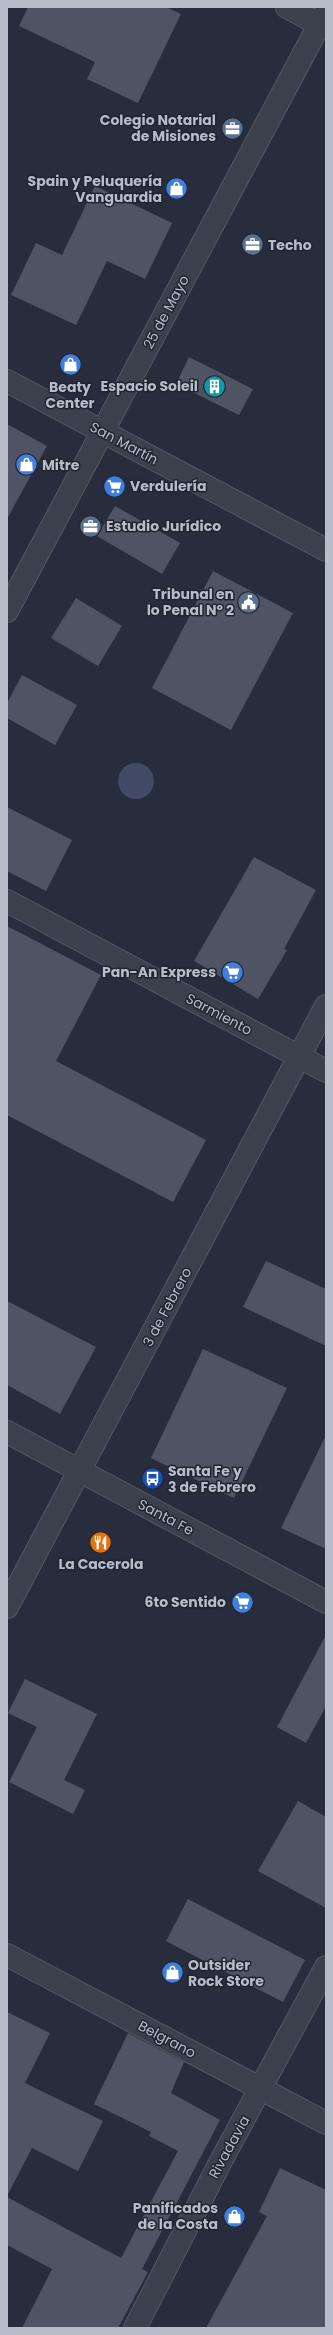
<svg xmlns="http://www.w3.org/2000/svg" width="333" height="2335" font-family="Poppins,sans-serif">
  <rect width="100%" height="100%" fill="#282d3d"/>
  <circle fill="#424a65" cx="136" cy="781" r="18"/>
  <g fill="#4f5465">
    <path d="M28,7H166L181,14L138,103L87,79L95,62L19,26Z"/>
    <path d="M95,186L172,223L145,279L107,261L76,325L11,295L36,243L62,255Z"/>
    <path d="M189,357L253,389L239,415L176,384Z"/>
    <path d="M7,424L47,446L7,519Z"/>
    <path d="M115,506L180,543L162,574L97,536Z"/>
    <path d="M213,571L293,613L231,730L152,688Z"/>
    <path d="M76,598L122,626L98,666L51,638Z"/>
    <path d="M22,675L77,705L55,745L7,718V703Z"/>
    <path d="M7,807L72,840L46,891L7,871Z"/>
    <path d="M254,857L316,890L284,949L287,950L258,999L194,961Z"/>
    <path d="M7,926L101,975L56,1061L206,1140L173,1202L7,1115Z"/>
    <path d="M266,1261L326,1289V1346L243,1307Z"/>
    <path d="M7,1301L96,1347L60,1414L7,1385Z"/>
    <path d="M203,1349L287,1388L234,1498L151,1458Z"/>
    <path d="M326,1435V1549L281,1528Z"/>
    <path d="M326,1635V1706L306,1743L277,1727Z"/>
    <path d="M25,1679L97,1714L64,1780L85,1790L73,1814L9,1782L37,1727L8,1713Z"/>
    <path d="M298,1801L326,1817V1908L258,1871Z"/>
    <path d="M188,1899L305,1960L283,2002L166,1941Z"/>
    <path d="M7,2012L50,2033L25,2083L103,2121L78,2171L32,2148L7,2196Z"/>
    <path d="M128,2033L184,2062L171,2093L220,2120L142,2269L148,2272L118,2328H22L52,2269L7,2245V2197L121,2258L178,2151L149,2136L151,2132L94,2104Z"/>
    <path d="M280,2168L326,2190V2328H206L267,2216L259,2212Z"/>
  </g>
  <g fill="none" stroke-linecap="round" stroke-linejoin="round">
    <defs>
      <g id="minor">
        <path d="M287,7L326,28"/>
        <path d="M7,381L326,550"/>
        <path d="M7,611L326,12"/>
        <path d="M7,901L326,1071"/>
        <path d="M7,1432L326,1602"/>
        <path d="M7,1607L326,1006"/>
        <path d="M7,1955L326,2123"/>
        <path d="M135,2328L222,2159L326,1967"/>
      </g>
    </defs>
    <use href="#minor" stroke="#545865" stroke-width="24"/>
    <use href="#minor" stroke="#3c404d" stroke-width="22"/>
  </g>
  <defs>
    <symbol id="office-disc" viewBox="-11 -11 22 22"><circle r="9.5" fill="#5c6f8a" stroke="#212532"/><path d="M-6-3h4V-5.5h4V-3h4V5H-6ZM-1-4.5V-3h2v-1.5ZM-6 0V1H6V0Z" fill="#fff"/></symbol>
    <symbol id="shop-disc" viewBox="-11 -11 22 22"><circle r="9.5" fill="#3f7fe0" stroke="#212532"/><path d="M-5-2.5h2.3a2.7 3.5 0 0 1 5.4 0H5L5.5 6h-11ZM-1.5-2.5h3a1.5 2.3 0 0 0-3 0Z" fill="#fff"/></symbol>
    <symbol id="building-disc" viewBox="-11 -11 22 22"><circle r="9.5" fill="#0f9aa8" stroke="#212532"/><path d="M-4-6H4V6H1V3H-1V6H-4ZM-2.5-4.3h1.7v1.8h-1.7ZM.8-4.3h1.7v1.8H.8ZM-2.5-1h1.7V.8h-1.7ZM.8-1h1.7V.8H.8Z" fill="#fff"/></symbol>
    <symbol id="supermarket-disc" viewBox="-11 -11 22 22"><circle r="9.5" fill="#3f7fe0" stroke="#212532"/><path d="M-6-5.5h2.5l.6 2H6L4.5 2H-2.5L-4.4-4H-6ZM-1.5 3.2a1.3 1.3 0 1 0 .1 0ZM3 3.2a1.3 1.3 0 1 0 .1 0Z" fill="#fff"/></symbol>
    <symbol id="civic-disc" viewBox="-11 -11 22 22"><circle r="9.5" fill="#5c6f8a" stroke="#212532"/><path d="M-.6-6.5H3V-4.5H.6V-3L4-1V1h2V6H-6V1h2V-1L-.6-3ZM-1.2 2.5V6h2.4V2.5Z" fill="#fff"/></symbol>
    <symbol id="bus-disc" viewBox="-11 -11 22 22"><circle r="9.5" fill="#1a4fb4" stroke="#212532"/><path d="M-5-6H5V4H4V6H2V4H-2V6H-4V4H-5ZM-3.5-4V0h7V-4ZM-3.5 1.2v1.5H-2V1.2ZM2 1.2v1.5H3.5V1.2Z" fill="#fff"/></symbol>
    <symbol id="restaurant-disc" viewBox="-11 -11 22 22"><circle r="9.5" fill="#e8710a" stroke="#212532"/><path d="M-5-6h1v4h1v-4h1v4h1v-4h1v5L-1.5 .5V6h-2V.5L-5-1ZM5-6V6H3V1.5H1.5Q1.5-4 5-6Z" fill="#fff"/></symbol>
  </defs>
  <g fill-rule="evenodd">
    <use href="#office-disc" x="220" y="116" width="25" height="25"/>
    <use href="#shop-disc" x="164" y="176" width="25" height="25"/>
    <use href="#office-disc" x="240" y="232" width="25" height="25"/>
    <use href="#shop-disc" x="58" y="352" width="25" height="25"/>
    <use href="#building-disc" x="202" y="374" width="25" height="25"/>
    <use href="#shop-disc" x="14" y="452" width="25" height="25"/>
    <use href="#supermarket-disc" x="102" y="474" width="25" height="25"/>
    <use href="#office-disc" x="78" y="514" width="25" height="25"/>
    <use href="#civic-disc" x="236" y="590" width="25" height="25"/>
    <use href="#supermarket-disc" x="220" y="960" width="25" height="25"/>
    <use href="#bus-disc" x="140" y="1466" width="25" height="25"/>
    <use href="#restaurant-disc" x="88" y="1530" width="25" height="25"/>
    <use href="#supermarket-disc" x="230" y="1590" width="25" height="25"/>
    <use href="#shop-disc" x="160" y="1960" width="25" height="25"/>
    <use href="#shop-disc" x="222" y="2204" width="25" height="25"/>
  </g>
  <g text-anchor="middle" stroke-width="3" stroke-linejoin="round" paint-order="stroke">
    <g font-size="14" font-weight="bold" fill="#b8bbc8" stroke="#212532" text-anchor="end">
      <text x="216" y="125">Colegio Notarial<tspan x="216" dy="16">de Misiones</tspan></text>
      <text x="162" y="186">Spain y Peluquería<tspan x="162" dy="16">Vanguardia</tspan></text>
      <text x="268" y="250" text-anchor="start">Techo</text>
      <text x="198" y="391">Espacio Soleil</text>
      <text x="70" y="392" text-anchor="middle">Beaty<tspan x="70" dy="16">Center</tspan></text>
      <text x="42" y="470" text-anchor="start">Mitre</text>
      <text x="130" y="491" text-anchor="start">Verdulería</text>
      <text x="106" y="531" text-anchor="start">Estudio Jurídico</text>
      <text x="234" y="599">Tribunal en<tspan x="234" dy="16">lo Penal Nº 2</tspan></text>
      <text x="216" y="977">Pan-An Express</text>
      <text x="168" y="1476" text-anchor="start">Santa Fe y<tspan x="168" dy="16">3 de Febrero</tspan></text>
      <text x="101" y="1569" text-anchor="middle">La Cacerola</text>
      <text x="226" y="1607">6to Sentido</text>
      <text x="188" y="1970" text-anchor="start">Outsider<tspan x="188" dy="16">Rock Store</tspan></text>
      <text x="218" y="2213">Panificados<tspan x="218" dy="16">de la Costa</tspan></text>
    </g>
    <g font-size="14" fill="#b8bbc8" stroke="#212532">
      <text transform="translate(166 312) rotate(-62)" y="5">25 de Mayo</text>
      <text transform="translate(124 443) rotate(28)" y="5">San Martín</text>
      <text transform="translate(219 1014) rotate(28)" y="5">Sarmiento</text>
      <text transform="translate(167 1307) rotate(-62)" y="5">3 de Febrero</text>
      <text transform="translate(166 1517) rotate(28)" y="5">Santa Fe</text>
      <text transform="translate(167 2039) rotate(28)" y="5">Belgrano</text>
      <text transform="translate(229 2147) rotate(-61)" y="5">Rivadavia</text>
    </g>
  </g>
  <rect width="333" height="2335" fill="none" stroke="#b8bbc8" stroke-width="16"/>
</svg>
